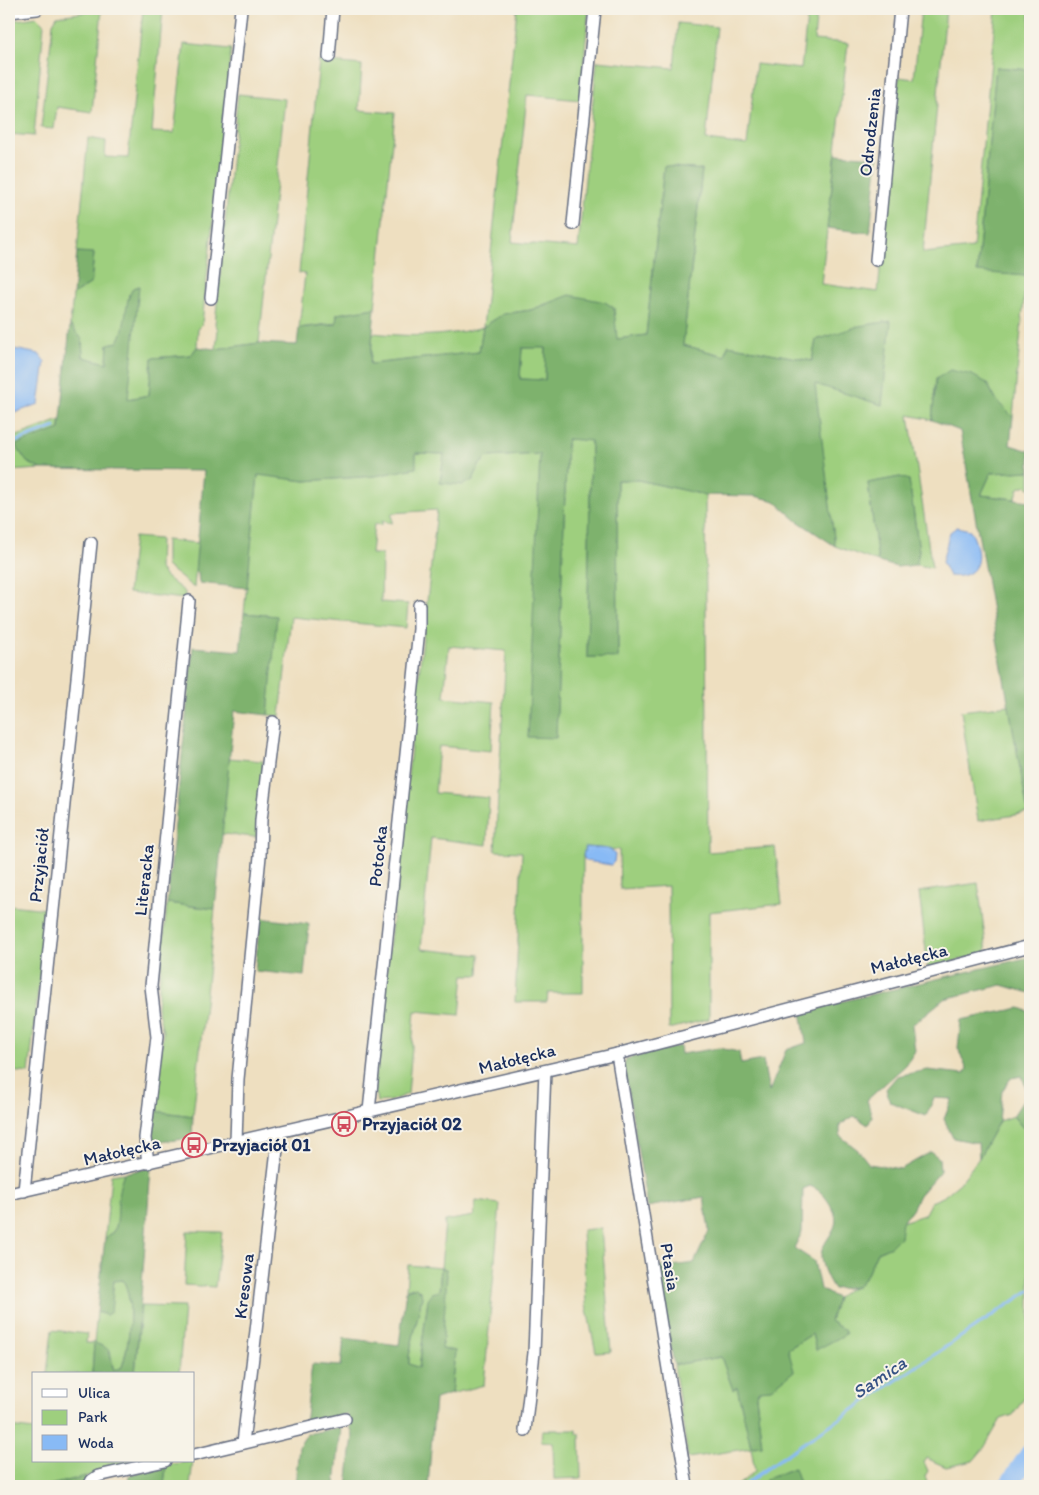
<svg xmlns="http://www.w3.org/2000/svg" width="1039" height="1495" font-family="Itim,sans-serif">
  <rect width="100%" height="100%" fill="#f7f3e8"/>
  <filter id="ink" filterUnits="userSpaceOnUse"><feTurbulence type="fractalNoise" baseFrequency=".02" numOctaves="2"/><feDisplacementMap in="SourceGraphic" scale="10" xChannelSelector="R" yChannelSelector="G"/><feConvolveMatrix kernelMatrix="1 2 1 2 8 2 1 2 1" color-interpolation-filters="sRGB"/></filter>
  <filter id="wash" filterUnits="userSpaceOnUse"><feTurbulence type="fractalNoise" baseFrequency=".0096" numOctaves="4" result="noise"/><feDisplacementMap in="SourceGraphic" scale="20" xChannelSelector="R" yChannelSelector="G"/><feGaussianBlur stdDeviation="1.12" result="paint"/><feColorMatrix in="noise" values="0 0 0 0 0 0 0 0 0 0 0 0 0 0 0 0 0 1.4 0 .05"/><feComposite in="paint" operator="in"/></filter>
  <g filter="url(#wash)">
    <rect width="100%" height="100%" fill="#eedfc0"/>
    <g fill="#9ecf7e" stroke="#5c7f6e">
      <path d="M143,9H163L152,132L174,133L184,44L231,49L202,324L198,328L197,347L191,355L152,358L149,395L127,399L129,294L124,331L118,342L108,344L107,363L83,357L82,339L70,325L73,295L91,283L94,254L77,252L88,138L106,141L105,157L128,158Z"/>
      <path d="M517,9H589L580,100L527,95L512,242L578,248L597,61L674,68L678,23L717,27L706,140L747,145L756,64L801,69L808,9H817L814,40L848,43L821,284L878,292L899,77L914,79L921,9H946L923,253L973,248L996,9H1030V70L996,67L977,271L1026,276L1013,417L996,400L987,383L936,379L932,420L909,415L932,568L916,565L919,551L909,480L900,477L868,483L878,562L835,546L814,383L882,405L876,323L816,340L812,361L728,345L726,356L683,345L702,170L664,166L646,335L617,339L548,303L531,310L503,314L483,327L479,352L370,364L373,333C411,337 446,337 483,327Z"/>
      <path d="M102,10L92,112L57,107L54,129L41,128L53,23L57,16Z"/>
      <path d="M37,17L44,24L34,136L9,134V21Z"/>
      <path d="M319,61L362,65L359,110L395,113L375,308L337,314L336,323L299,328L305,274L299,273Z"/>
      <path d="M238,94L285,99L259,343L216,349L218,329L215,324Z"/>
      <path d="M546,347L545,380L520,379L522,348Z"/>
      <path d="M60,420V430L27,462L41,469L9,471V439Z"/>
      <path d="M567,439L591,440L587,657H618L617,480H638L705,495L708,852L775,847L782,904L709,912V1019L669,1029L668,886L620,889L619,850L586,847L583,856V993H548L547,1002H515L522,852L495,851L506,651L449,646L444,697L494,702L491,751L439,746L435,793L489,798L487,845L431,838L421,949L480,955L479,975H464L460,1015L415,1011L408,1094L390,1101L377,1102L374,1086L437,510L392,513V523L382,521V525L374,524L371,554H382L381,602L408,604L406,628L291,617L280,716L268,715L276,616L244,613L258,474L305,481L375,476L415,468L416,453L445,454L440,482L473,480L480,464L488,457L540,454L556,737Z"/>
      <path d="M1030,471V489L1026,485L1019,488L1015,499L981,495L991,473Z"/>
      <path d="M134,537L160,539L159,568L166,577L185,592V599L128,593Z"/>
      <path d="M166,540L198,543L194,588L166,566Z"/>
      <path d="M1009,705L1028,813L978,821L961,711Z"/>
      <path d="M229,758L263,761L256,837L222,834Z"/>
      <path d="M978,883L987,953L928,968L919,892Z"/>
      <path d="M167,903L215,909L193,1116L155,1111L163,1032L157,1007Z"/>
      <path d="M9,905L47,909L29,1073L9,1071Z"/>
      <path d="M1013,1116L1023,1128L1030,1130V1389L1013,1415L1001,1419L984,1448L973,1461L946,1467L926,1458L924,1462L928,1471L925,1476L928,1486H800L793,1468L766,1480L768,1486H737L755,1471L751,1448L688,1458L674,1365L721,1357L733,1389L737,1386L751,1447L762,1446L756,1396L788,1349L812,1334L816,1350L844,1330L830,1321L837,1298L847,1290L857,1287L867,1274L877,1252C894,1245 899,1240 902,1222L924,1215L931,1202L943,1197L960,1183L979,1158L999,1121Z"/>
      <path d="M124,1173C117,1193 127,1227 105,1238L111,1175Z"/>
      <path d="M476,1201L500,1204L484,1385L451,1394L455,1351L442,1349L446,1269L441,1268L439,1291L428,1299L419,1368L409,1364V1356L422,1297L412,1287L406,1290L408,1265L441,1268L445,1221L474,1216Z"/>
      <path d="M601,1228L611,1352L596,1353L586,1304L582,1230Z"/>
      <path d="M187,1231L222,1232L215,1287L184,1285Z"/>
      <path d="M118,1279L123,1280C135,1300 129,1346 122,1367L114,1372L110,1351L94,1344L92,1374H47L52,1330L87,1334L86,1343H94L97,1312L106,1315L114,1281Z"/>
      <path d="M141,1306L184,1307L179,1374H135Z"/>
      <path d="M9,1427L34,1430V1461H151L47,1486H9Z"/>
      <path d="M542,1430H577V1434H580L581,1478L554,1479L553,1442L541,1441Z"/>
      <path d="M193,1461L190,1486H164L166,1465Z"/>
    </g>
    <g fill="#7eb26d" stroke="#4c7066" fill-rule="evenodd">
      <path d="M996,67L1030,70V227L1026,276L977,272Z"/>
      <path d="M836,154L878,157L870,233L827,228Z"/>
      <path d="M664,166L702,170L683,345L725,356L728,345L812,361L816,340L859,326L891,321L882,405L815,384L835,546L796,520L775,501L755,496L705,495L638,480H617L618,658L587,657L591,441L567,439L556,738L528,737L540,454L488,457L480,464L473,480L463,485L440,483L444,454L416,453V468L375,476L305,481L258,475L247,588L199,583L198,573L195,572L204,471L41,469L27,462L15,445L60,429L70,325L82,339L83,357L107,363L108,344L118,342C128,325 123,304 133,288L139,286L128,399L149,395L152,358L191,355L197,347L216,349L259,343L297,345L299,328L336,324L337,314L375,308L370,364L479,352L483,327L503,314L531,310L570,295L605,302L614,308L617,339L646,335ZM522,348H546L545,380L520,379Z"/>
      <path d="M77,252L94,253L91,283L73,295Z"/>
      <path d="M950,370L972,375L987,383L996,400L1013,417L1010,445L1030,451V471L991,473L981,495L1030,501V825L960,431L932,420L936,379Z"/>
      <path d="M900,477L909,480L919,551L916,565L897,567L878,562L868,483Z"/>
      <path d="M244,613L277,616L268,715L234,711L215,909L167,903L193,647L240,651Z"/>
      <path d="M260,918L309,924L304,976L255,971Z"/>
      <path d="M1030,957V993L1002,985L944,999L912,1025L915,1051L906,1065L867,1100L872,1117L868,1125L854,1116L840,1125V1136L858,1150L869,1164L901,1169L931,1152L939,1158L940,1171L919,1195L912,1209L902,1222L900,1237L891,1246L877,1252L867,1274L857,1287L834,1289C828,1280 822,1268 821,1257C821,1237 847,1229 830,1204C824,1195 820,1190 810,1186L803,1189L802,1232L794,1248L814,1261L820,1289L837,1298L830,1321L844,1330L846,1334L816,1350L812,1334L788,1349L794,1371L771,1389L759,1390L756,1396L762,1446L751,1447L737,1387L733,1390L721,1357L674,1365L657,1268L694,1263L709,1231L704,1197L647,1207L624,1065L626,1059L680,1046L681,1054L719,1048L739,1052L741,1064L763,1060L769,1092L786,1050L806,1043L801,1011Z"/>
      <path d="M1020,1008L1030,1012V1130L1023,1128L1013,1116L1028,1093L1022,1076L1011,1078L1002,1091L999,1121L979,1158L978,1143L953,1138L944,1119L952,1099L934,1098L926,1116L890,1102L886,1089L897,1076L927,1070L964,1074L967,1070L958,1048L961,1020Z"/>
      <path d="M155,1111L193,1116L192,1138L152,1143Z"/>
      <path d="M151,1168L135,1374H92L94,1343C115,1349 108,1353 114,1371L122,1367C129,1346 135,1300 123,1280L114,1281L111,1312L106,1315L97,1312L105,1238C120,1230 117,1219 118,1204C118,1193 120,1183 124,1173Z"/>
      <path d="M441,1268L446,1269L447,1275L442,1349L455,1351L451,1394L435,1399L428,1486H347L353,1436L347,1414L305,1425L312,1364L341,1366L344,1338L399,1345L406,1290L416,1287L421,1292L422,1297L409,1356V1364L419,1368L428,1299L431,1293L439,1291Z"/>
      <path d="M341,1427L335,1486H295L299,1446L307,1434Z"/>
      <path d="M166,1465L164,1486H128L129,1476Z"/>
      <path d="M794,1468L800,1486H768L766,1479Z"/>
      <path d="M86,1476L85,1486H47Z"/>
    </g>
    <g fill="#88baf5" stroke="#5274aa">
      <path d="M9,348L39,354L45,362L39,404L9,415Z"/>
      <path d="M957,527L970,530C983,553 982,580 949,576L942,562L950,532Z"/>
      <path d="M585,847L611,849L615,855L614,862L611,865L586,861L583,856Z"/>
    </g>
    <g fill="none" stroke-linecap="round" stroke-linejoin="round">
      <g stroke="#88baf5" stroke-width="3">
        <path d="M9,444L55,427"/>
        <path d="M743,1486L777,1461L1030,1290"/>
      </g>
      <path stroke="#88baf5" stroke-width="19" d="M1008,1486L1030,1453"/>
    </g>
  </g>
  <g filter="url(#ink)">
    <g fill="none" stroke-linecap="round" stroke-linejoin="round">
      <defs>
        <g id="minor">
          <path d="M9,12L37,9"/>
          <path d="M329,57L333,9"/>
          <path d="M573,224L595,9"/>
          <path d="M876,260L900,9"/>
          <path d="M211,298L241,9"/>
          <path d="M617,1054L687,1486"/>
          <path d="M369,1111L419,629V605"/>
          <path d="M236,1142L238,1079L260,856L261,820L273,722"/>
          <path d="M148,1163L145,1138L157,1037L151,986L189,601"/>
          <path d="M24,1191L91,543"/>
          <path d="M9,1194L617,1054L1030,946"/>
          <path d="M525,1430L534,1353L545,1071"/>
          <path d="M243,1443L279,1132"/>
          <path d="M194,1455L345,1419"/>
          <path d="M89,1486L92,1480L98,1476L165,1461"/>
        </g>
      </defs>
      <use href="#minor" stroke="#656d80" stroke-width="14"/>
      <use href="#minor" stroke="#fff" stroke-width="11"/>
    </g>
  </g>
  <defs>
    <symbol id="bus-ring" viewBox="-11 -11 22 22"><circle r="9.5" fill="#f7f3e8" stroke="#d1495b" stroke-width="1.5"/><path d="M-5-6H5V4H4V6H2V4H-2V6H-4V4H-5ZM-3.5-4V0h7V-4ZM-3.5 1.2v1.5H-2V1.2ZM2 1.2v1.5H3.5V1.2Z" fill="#d1495b"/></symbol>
  </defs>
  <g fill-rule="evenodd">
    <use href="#bus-ring" x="330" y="1110" width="28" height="28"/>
    <use href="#bus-ring" x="180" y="1131" width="28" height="28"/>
  </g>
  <g text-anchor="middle" stroke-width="4" stroke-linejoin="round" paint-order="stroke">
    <g font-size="18" fill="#1b2f5e" stroke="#f7f3e8">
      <text transform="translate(870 132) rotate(-84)" y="6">Odrodzenia</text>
      <text transform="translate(378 856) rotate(-84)" y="6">Potocka</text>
      <text transform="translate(39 865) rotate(-84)" y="6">Przyjaciół</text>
      <text transform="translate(144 880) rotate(-84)" y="6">Literacka</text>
      <text transform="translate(909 959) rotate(-14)" y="6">Małołęcka</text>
      <text transform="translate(517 1059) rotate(-14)" y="6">Małołęcka</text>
      <text transform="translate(122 1151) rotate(-13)" y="6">Małołęcka</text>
      <text transform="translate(670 1267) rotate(81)" y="6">Ptasia</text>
      <text transform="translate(244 1286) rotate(-83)" y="6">Kresowa</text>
    </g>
    <g font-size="18" font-weight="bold" fill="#1b2f5e" stroke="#f7f3e8" text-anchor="start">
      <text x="362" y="1130">Przyjaciół 02</text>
      <text x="212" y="1151">Przyjaciół 01</text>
    </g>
    <g font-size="19" font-style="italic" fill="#365284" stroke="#f7f3e8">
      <text transform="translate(879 1377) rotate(-34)" y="7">Samica</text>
    </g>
  </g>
  <rect width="1039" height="1495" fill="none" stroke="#f7f3e8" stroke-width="30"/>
  <rect x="32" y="1372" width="162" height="90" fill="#f7f3e8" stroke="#9fa5b1"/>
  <rect x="42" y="1389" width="25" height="8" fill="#ffffff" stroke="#9fa5b1"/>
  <text x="78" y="1398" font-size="15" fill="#1b2f5e">Ulica</text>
  <rect x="42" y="1410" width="25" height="15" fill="#9ecf7e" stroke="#9fa5b1"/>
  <text x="78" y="1422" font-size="15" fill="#1b2f5e">Park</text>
  <rect x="42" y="1435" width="25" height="15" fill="#88baf5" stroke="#9fa5b1"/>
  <text x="78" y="1448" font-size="15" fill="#1b2f5e">Woda</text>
</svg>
